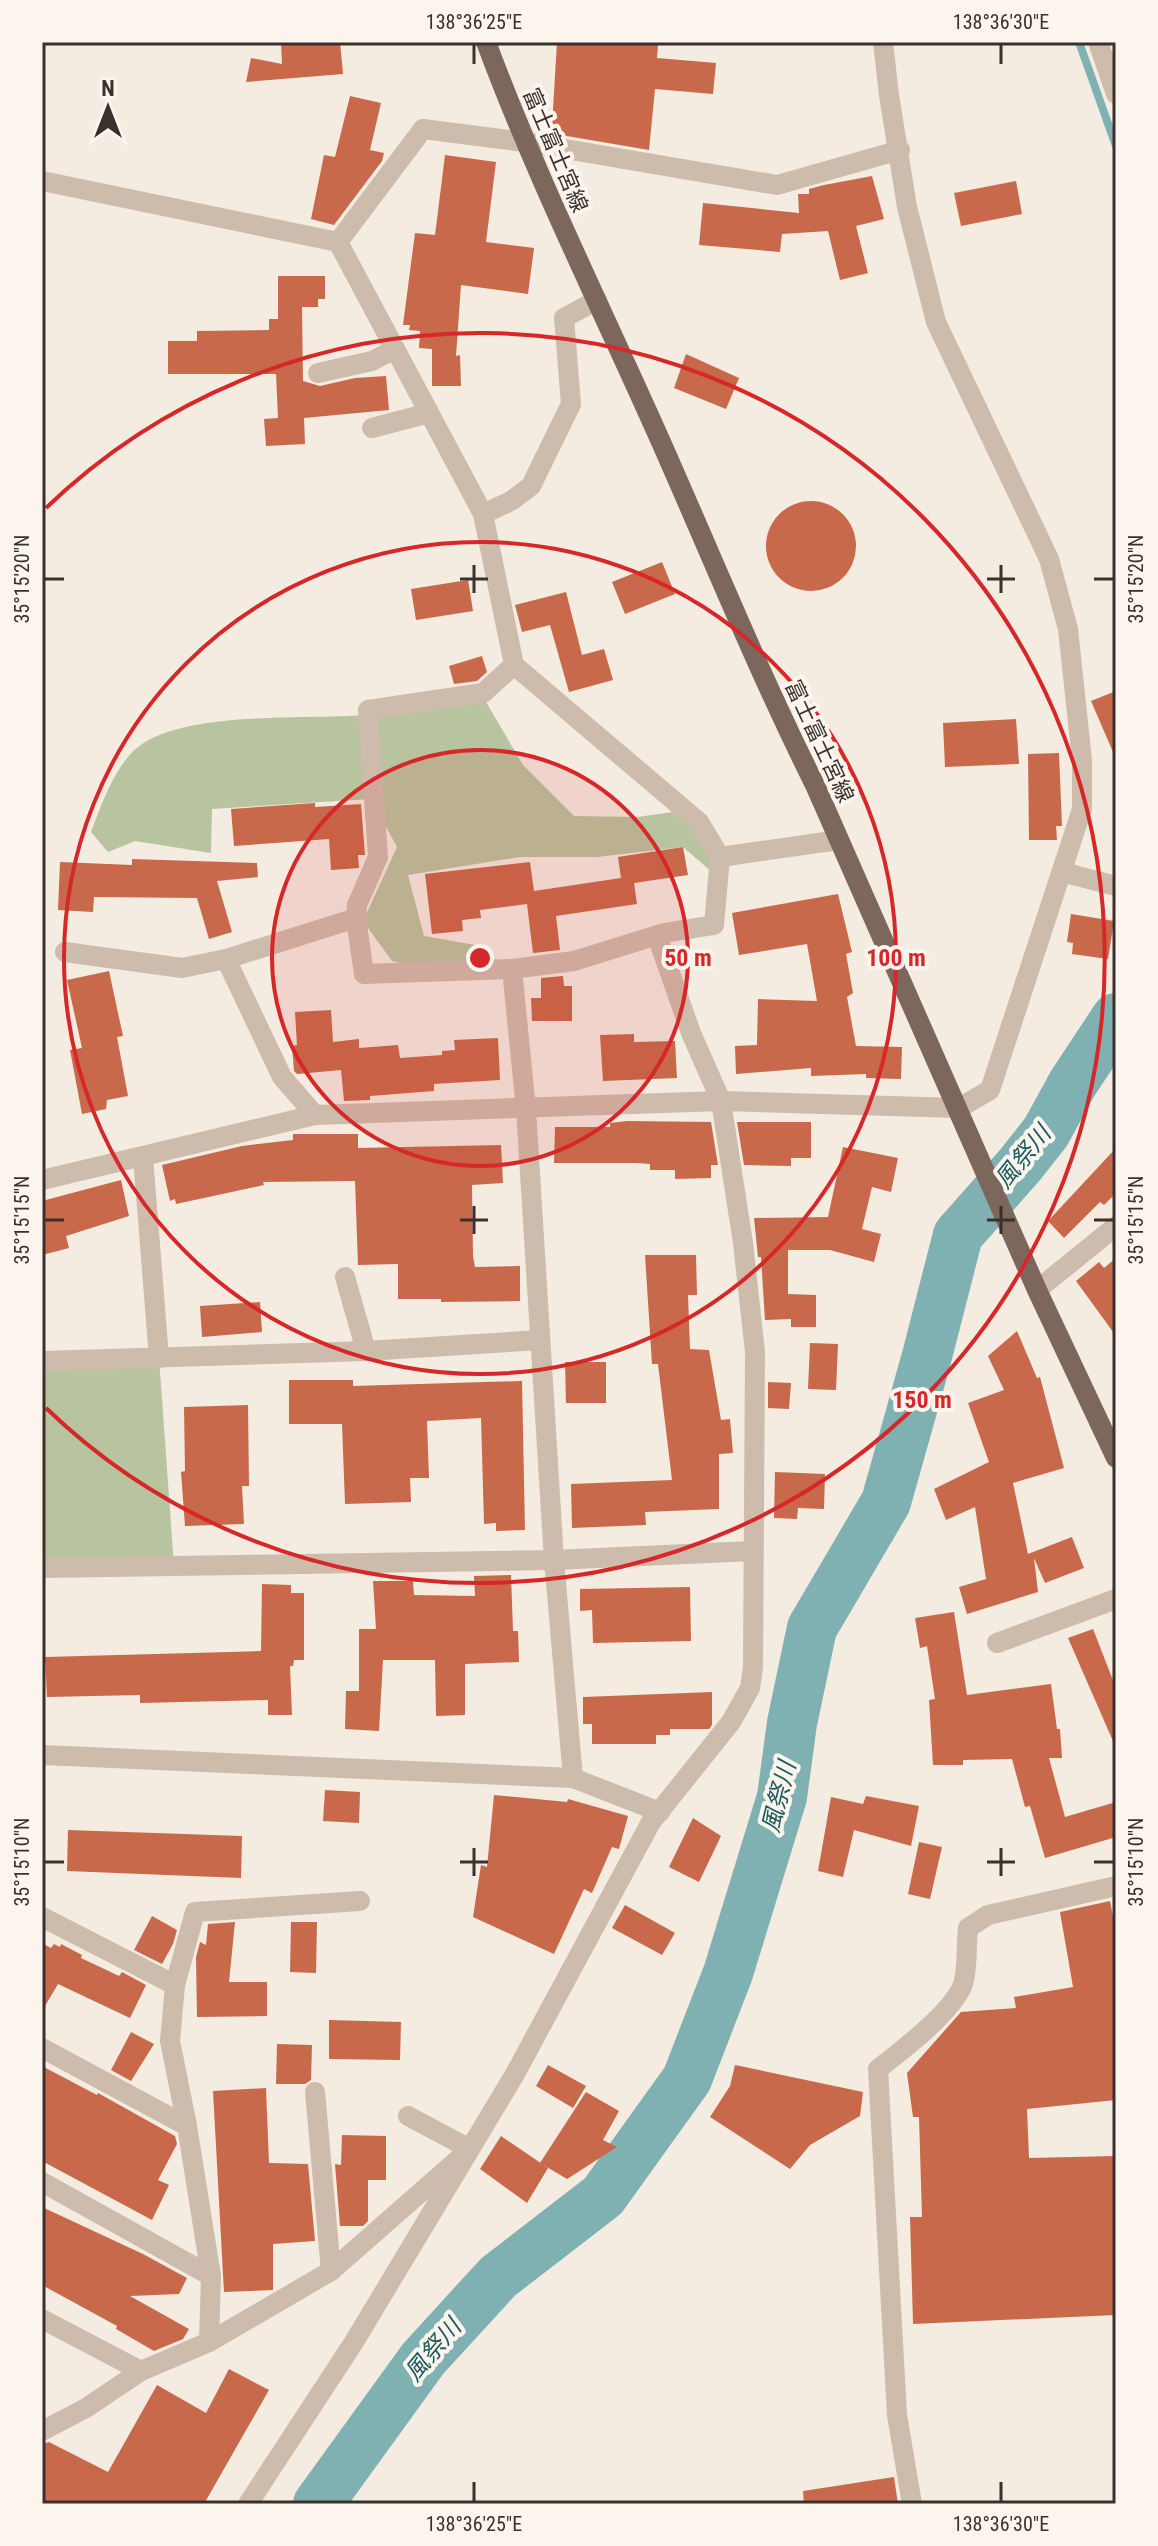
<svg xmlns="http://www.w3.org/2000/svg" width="1158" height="2546" font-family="'Roboto Condensed','Noto Sans JP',sans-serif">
  <rect width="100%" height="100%" fill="#f4ebe1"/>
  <g fill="#b8c4a0">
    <path d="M486,702L523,765L574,816L637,817L680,811L713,837L712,872L683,847L597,857H520L408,875L424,936L481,946L495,964L441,974L392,961L363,921L397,847L371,799L212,809L211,853L135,841L108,852L91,832C101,806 115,765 138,747C185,710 305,720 364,715C405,712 445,706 486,702Z"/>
    <path d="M159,1358L174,1566L42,1568V1361Z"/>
  </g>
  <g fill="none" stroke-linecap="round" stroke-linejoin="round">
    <path stroke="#7fb0b2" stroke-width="8" d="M1079,42L1116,146"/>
    <path stroke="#7fb0b2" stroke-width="50" d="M318,2504L423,2359L498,2277L603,2196L687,2079L728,1973L782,1797L792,1723L812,1628L886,1502L927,1356L958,1235L1020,1165L1046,1132L1073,1083L1116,1018"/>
  </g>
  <g fill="#c8694b">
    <path d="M281,42H340L343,74L246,82L251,58L282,64Z"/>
    <path d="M557,42L658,45L657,58L716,63L713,94L655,89L649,150L555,134L556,126H552Z"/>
    <path d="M350,96L381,103L370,150L384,153L382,161L334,225L311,219L324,155L335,157Z"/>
    <path d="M445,155L496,162L486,242L534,248L528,294L461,285L456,356L460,355L461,386H432V349L419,348L420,331L409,330L410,325H403L415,233L435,235Z"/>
    <path d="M872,176L884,219L856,226L868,273L840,280L828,231L782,234L780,252L699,245L703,203L799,213L798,194H809V189L824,185Z"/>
    <path d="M1016,181L1022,214L961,226L954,193Z"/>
    <path d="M278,276H325V299H318V307H302L303,381L320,386L355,378L386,376L389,410L304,418L305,444L266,446L264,419L278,418L276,374H168V341H197V331L269,330V319H278Z"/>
    <path d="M686,354L739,378L726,409L674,388Z"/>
    <circle cx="811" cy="546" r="45"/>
    <path d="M662,562L675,594L625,614L612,582Z"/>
    <path d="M468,580L473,611L416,620L411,589Z"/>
    <path d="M566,592L582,655L604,649L613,680L569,692L550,625L522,632L515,605Z"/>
    <path d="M482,656L487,672L477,681L454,684L449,666Z"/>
    <path d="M1116,691V759L1091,701Z"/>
    <path d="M1016,719L1019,764L945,767L943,723Z"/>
    <path d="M1059,753L1062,826H1056L1057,840H1029L1028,754Z"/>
    <path d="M315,803V807L361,804L365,855H358L359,868L331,870L329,839L234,846L231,809Z"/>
    <path d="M683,847L688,875L634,883L637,904L556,916L560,950L533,953L527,904L480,910L481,918L462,920L463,931L432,934L425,874L530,862L534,891L621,878L618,857Z"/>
    <path d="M132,859L257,863L258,877L217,881L232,932L209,939L197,898L94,897L93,912L58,910L60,862L132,865Z"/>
    <path d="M838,894L852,952L846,954L853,993L847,997L856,1046L902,1047L901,1079L866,1078V1074L811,1076V1068L736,1074L735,1046L757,1045L758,999L817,1001L807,944L739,955L732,913Z"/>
    <path d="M1071,914L1114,921L1108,959L1072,954L1073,943L1067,942Z"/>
    <path d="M109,971L123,1036L117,1037L128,1096L107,1100L106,1109L82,1114L70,1050L82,1048L67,980Z"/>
    <path d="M563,976L564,986H572V1021H532L531,998H541V978Z"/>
    <path d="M331,1010L333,1042L359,1039V1048L398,1045L400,1058L442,1055V1051L455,1050L454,1040L498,1038L500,1080L434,1084V1091L370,1096V1100L344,1101L341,1070L297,1074L294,1071L292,1046L297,1045L295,1012Z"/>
    <path d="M634,1034V1042L675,1041L677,1078L603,1081L600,1035Z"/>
    <path d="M627,1121L711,1122L718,1165H711V1178L675,1179V1170H650V1164L637,1163H554L555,1127H610V1123Z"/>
    <path d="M737,1122H811V1158H791V1166L744,1165Z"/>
    <path d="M293,1134H358V1148L501,1145L503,1183L472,1185L473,1256L475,1267L520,1266V1301L441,1302V1299H398V1264L358,1265L355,1181L263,1182L264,1185L176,1204L175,1199L170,1201L162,1165L242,1146L293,1140Z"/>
    <path d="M843,1147L898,1158L891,1192L872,1187L862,1229L881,1234L874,1262L830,1250H788V1294L816,1295V1327H791V1319L765,1320L761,1257H758L754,1218L828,1217Z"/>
    <path d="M1116,1148V1193L1104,1205L1100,1202L1064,1238L1048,1221Z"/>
    <path d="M121,1180L129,1216L66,1236L69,1248L42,1255V1201Z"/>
    <path d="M645,1255H696L697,1295H688L690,1349L709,1350L721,1420L730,1419L733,1453L719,1454V1509L645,1512L646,1525L572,1528L571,1484L672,1480L658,1364H652Z"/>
    <path d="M1116,1258V1336L1076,1281L1099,1262L1104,1268Z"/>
    <path d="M260,1302L262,1332L202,1337L200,1306Z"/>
    <path d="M1017,1331L1037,1378L1040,1377L1064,1468L1013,1483L1028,1554L1072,1537L1084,1568L1045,1583L1034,1558L1038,1592L967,1614L959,1587L986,1579L975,1507L946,1520L934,1489L989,1462L968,1403L1004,1390L988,1356Z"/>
    <path d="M810,1343L838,1344L836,1390L808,1389Z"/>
    <path d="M565,1362H606V1403H566Z"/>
    <path d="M289,1380H353V1386L522,1381L525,1530L496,1531V1523L484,1524L481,1418L427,1421L429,1478H410L411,1502L345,1504L342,1424H289Z"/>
    <path d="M768,1382L791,1383L789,1409L768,1408Z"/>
    <path d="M248,1405L249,1486H242L244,1524L185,1526L181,1472L185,1471L184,1407Z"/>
    <path d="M775,1472L825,1474L824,1509L798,1508L797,1519L774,1518Z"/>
    <path d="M511,1575L513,1631H518L519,1662L465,1664V1715L436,1716L435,1660H383L379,1731L345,1729L346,1691H359V1629H376L373,1581H413L414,1595L475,1596L474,1576Z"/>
    <path d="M262,1584L291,1585V1593H304V1660H294L293,1666H290L292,1715H268V1700L140,1703V1695L47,1697L45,1657L261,1651Z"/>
    <path d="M690,1587L691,1641L593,1643L592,1610L580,1611V1589Z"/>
    <path d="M954,1612L967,1695L1051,1684L1057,1729H1060L1062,1758H1049L1065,1817L1116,1802V1837L1045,1858L1030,1806L1025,1807L1012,1759L963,1760V1765H933L929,1700L935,1699L927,1646L920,1648L915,1618Z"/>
    <path d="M1093,1629L1116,1688V1748L1068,1638Z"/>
    <path d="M712,1692V1725L709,1729H670V1735H656V1744H592V1724H583V1697Z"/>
    <path d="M325,1790L360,1792L359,1823L323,1821Z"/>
    <path d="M494,1795L567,1802L568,1799L628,1816L619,1849L612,1847L592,1893L584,1889L554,1954L473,1917L481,1865L487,1867Z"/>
    <path d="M866,1796L919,1806L911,1846L854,1830L843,1877L818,1871L831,1797L863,1804Z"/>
    <path d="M693,1818L721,1836L699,1882L669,1867Z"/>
    <path d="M68,1830L242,1836L241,1878L67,1871Z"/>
    <path d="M919,1842L942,1847L930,1899L908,1894Z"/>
    <path d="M1110,1901L1116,1932V2100L1027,2109L1029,2158L1116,2156V2315L913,2324L910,2217H922L919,2117H913L907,2073L961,2012L1016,2008L1014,1997L1073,1987L1060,1912Z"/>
    <path d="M625,1905L675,1933L662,1955L612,1928Z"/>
    <path d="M152,1916L177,1930L173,1944L162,1964L134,1950Z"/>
    <path d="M235,1922L229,1982H267V2016L197,2017L196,1957L200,1942L206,1945L208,1924Z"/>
    <path d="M291,1922H317L316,1973L290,1972Z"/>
    <path d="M42,1943L51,1948L54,1944L60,1947L61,1944L82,1955L81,1958L119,1976L122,1972L146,1985L130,2018L58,1984L42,2011Z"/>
    <path d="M329,2020L401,2022L400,2060L329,2059Z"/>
    <path d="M131,2032L154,2044L131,2081L111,2070Z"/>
    <path d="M277,2044L312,2045L311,2080L305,2084H276Z"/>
    <path d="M548,2065L586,2086L573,2108L536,2086Z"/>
    <path d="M735,2065L863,2092L860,2116L810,2145L790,2169L710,2117L730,2086Z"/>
    <path d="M42,2066L97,2095L98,2093L175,2136L177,2144L158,2180L169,2185L152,2220L42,2161Z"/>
    <path d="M266,2088L269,2163L308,2164L315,2241L273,2244V2290L224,2292L213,2091Z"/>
    <path d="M586,2092L619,2111L603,2140L617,2147L567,2179L540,2163Z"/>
    <path d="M342,2135L386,2136V2180H368V2221L363,2226H340L335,2164L341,2165Z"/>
    <path d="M501,2136L548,2168L527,2203L480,2169Z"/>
    <path d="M42,2207L143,2254L187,2278L179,2294L130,2296L189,2329L183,2339L154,2351L116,2329L117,2326L42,2285Z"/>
    <path d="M229,2369L269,2390L204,2504H42V2444L49,2442L108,2472L157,2385L206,2413Z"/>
    <path d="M894,2477L898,2504H804L803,2491Z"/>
  </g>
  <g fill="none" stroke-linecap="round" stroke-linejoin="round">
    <g stroke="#cdbbac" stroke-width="20">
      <path d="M1098,42L1116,94"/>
      <path d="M42,181L338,242L423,129L524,142L777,185L900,150"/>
      <path d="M338,242L483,514L511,501L531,486L571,404L564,318L597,300"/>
      <path d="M318,373L372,361L395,349"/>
      <path d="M372,428L429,413"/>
      <path d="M483,514L514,665L699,822L720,857L839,840"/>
      <path d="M514,665L483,693L368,710L378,857L357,905L356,918L364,974L512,969L574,961L664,933L714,925L720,857"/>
      <path d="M1062,872L1116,886"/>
      <path d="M65,952L182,968L226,959L356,918"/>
      <path d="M226,959L282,1077L315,1115"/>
      <path d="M512,969L526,1109L554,1560L573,1778"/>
      <path d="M143,1157L159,1358"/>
      <path d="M42,1180L315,1115L721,1101L959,1108L990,1090L1082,809V760L1068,629L1049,559L936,322L907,207L889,95L883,42"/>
      <path d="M345,1277L366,1351"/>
      <path d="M1037,1290L1116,1226"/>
      <path d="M42,1361L366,1351L540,1340"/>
      <path d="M42,1568L554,1560L752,1551"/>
      <path d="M997,1643L1116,1599"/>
      <path d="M42,1755L573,1778L660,1812"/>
      <path d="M42,1917L175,1985"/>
      <path d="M42,2048L187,2126"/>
      <path d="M315,2092L331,2271"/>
      <path d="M42,2182L211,2276"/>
      <path d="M42,2319L141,2371"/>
      <path d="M209,2342L211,2276L187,2126L170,2041L175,1985L195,1912L360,1901"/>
      <path d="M42,2431L86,2408L141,2371L209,2342L331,2271L470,2149L515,2074L651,1822L731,1722L750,1688L753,1667L755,1352L743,1243L721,1101L691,1033L657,936"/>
      <path d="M248,2504L354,2342L470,2149L408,2116"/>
      <path d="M912,2504L897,2415L878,2069C901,2051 953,2012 963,1984C968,1968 966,1945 968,1928L988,1915L1116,1886"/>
    </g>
    <path stroke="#7d675c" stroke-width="20" d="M486,42C537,179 602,309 661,442C712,557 759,673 815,785L1037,1290L1116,1458"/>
  </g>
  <path fill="none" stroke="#3b302b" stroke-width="3" d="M474,44V64M1001,44V64M474,565V593M1001,565V593M44,579H64M460,579H488M987,579H1015M1094,579H1114M474,1206V1234M1001,1206V1234M44,1220H64M460,1220H488M987,1220H1015M1094,1220H1114M474,1848V1876M1001,1848V1876M44,1862H64M460,1862H488M987,1862H1015M1094,1862H1114M474,2482V2502M1001,2482V2502"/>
  <circle cx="480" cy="958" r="208" fill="#d62828" fill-opacity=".12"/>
  <g fill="none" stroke="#d62828" stroke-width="4">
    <circle cx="480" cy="958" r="208"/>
    <circle cx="480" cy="958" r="416"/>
    <path d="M46 508A625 625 0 1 1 46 1408"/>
  </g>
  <g text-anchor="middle" stroke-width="8" stroke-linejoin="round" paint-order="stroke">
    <g font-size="22" fill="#3b302b" stroke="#fbf5ee">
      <text transform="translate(556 150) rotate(67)" y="8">富士富士宮線</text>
      <text transform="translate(820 741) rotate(65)" y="8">富士富士宮線</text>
    </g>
    <g font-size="24" font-style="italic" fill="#1f5a5e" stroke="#fbf5ee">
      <text transform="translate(1023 1157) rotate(-51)" y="8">風祭川</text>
      <text transform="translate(779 1797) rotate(-76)" y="8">風祭川</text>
      <text transform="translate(433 2350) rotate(-50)" y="8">風祭川</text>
    </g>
  </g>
  <circle cx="480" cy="958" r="12" fill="#d62828" stroke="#fbf5ee" stroke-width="4"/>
  <g font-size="24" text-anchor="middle" font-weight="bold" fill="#d62828" stroke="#fbf5ee" stroke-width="8" stroke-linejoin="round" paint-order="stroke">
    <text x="688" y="966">50 m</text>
    <text x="896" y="966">100 m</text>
    <text x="922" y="1408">150 m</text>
  </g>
  <rect width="1158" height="2546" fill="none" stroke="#fbf5ee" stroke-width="88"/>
  <g transform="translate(108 108)" stroke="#fbf5ee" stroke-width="6" paint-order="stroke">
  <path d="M0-6L14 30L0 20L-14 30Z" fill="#3b302b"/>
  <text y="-12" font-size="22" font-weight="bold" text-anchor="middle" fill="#3b302b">N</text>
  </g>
  <rect x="44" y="44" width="1070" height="2458" fill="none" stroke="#3b302b" stroke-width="3"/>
  <g font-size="20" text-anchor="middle" fill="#3b302b">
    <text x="474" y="29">138°36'25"E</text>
    <text x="1001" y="29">138°36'30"E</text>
    <text transform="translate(22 579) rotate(-90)" y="7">35°15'20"N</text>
    <text transform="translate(1136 579) rotate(-90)" y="7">35°15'20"N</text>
    <text transform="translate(22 1220) rotate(-90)" y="7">35°15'15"N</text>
    <text transform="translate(1136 1220) rotate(-90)" y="7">35°15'15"N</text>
    <text transform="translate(22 1862) rotate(-90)" y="7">35°15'10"N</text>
    <text transform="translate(1136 1862) rotate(-90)" y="7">35°15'10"N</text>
    <text x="474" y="2531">138°36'25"E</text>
    <text x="1001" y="2531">138°36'30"E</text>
  </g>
</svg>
